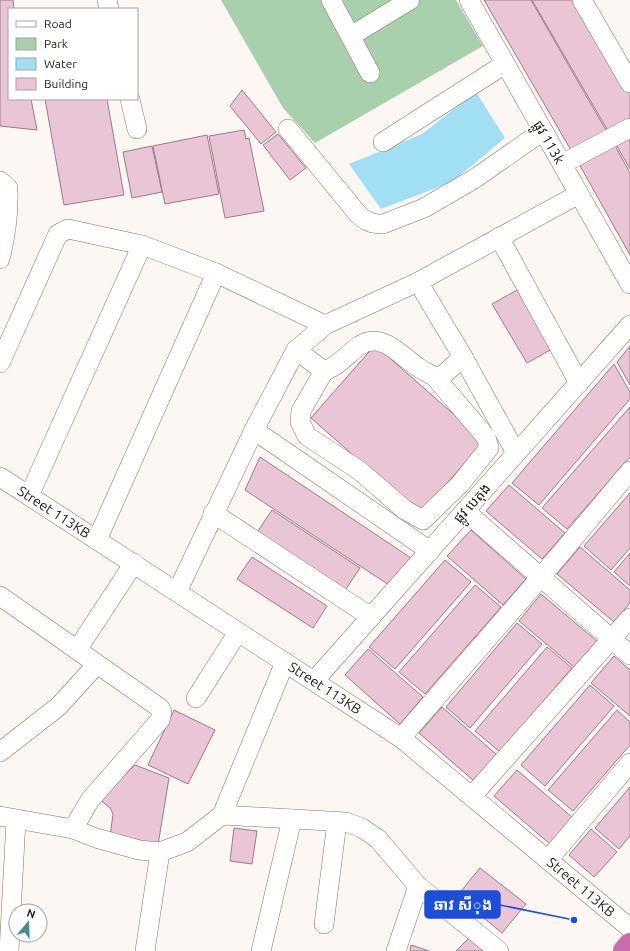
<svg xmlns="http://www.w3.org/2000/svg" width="630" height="951" font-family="Ubuntu,'Noto Sans Khmer',sans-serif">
  <rect width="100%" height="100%" fill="#fcf7f2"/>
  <path fill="#a9d0ad" d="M221,0H456L483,46L315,143L283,108Z"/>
  <path fill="#a1dff4" d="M476,92L505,138L452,182L381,209L349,164L422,134Z"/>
  <g fill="#e9c5d5" stroke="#9c7b89">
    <path d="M0,0H13L14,9H9V99H31L37,130L0,126Z"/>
    <path d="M484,0H531L607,132L572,152Z"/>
    <path d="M532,0H579L630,89V119L608,131Z"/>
    <path d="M242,90L276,132L261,144L230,106Z"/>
    <path d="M45,99H107L124,195L64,205Z"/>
    <path d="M244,130L246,139L249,138L264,211L225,218L209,136Z"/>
    <path d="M278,134L306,168L290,180L263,145Z"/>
    <path d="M630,134V169L615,143Z"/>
    <path d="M207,135L219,194L165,204L153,146Z"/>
    <path d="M613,142L630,173V255L578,162Z"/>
    <path d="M152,146L162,192L132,198L123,152Z"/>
    <path d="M517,290L552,349L527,363L492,304Z"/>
    <path d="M375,345L484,441L420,514L311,418Z"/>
    <path d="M630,346V385L617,362Z"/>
    <path d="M614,364L630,392V399L539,505L512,483Z"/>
    <path d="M630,407V457L567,529L542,508Z"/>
    <path d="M260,457L411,558L392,587L245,490Z"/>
    <path d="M509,485L565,533L542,559L486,511Z"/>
    <path d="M630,493V548L611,570L584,546Z"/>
    <path d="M272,510L360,568L344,592L256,534Z"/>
    <path d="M471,530L526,579L503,605L447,556Z"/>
    <path d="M580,547L630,590V603L614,622L557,574Z"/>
    <path d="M630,553V586L614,572Z"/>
    <path d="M252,557L327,606L313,628L237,579Z"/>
    <path d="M445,560L471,582L395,669L369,647Z"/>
    <path d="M475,585L501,607L425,694L399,672Z"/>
    <path d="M541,594L598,642L575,668L519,621Z"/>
    <path d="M517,623L542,644L470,728L446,707Z"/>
    <path d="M547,647L572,668L500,752L475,731Z"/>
    <path d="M368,649L423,697L400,724L345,675Z"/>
    <path d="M614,656L630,670V716L591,683Z"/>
    <path d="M590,685L614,706L545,786L521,765Z"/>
    <path d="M442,707L497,755L474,781L419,733Z"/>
    <path d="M174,710L215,730L188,784L148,765Z"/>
    <path d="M617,710L630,722V745L573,811L548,790Z"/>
    <path d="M135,765L169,778L158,845L110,837L113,814L110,808L99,799Z"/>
    <path d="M517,770L573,818L550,844L494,796Z"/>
    <path d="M630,787V836L619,849L595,828Z"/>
    <path d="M234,828L257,831L252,864L230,861Z"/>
    <path d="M591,829L617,852L594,877L569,855Z"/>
    <path d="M480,868L526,904L502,933L457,896Z"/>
    <path d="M469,938L485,951H456Z"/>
    <path d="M411,945L429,951H410Z"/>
  </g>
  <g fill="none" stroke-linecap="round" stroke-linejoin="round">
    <defs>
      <g id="minor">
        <path d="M107,0L109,9"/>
        <path d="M331,0L370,73"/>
        <path d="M469,0L630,284"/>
        <path d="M582,0L630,83"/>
        <path d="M351,36L410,0"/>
        <path d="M130,99L137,129"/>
        <path d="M288,129L358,214C366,222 372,224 383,224L424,208L474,179L543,131"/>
        <path d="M383,142L505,64"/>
        <path d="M562,164L630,128"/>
        <path d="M0,181L8,188C9,213 6,235 0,259"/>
        <path d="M499,237L579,383"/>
        <path d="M418,282L463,357L516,453"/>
        <path d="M296,350L324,371C337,367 348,354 359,346C381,330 401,356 419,368C424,371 430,374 435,377L443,375L463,357"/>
        <path d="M0,363L58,234L68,229L142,245L216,273L325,325"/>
        <path d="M324,371L301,411L300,422L307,436L360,471L405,510L423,520L460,484L489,448L486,437L435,377"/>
        <path d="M254,430L430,551"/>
        <path d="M0,477L401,738L630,928"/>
        <path d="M29,496L142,245"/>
        <path d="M465,511L630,655"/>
        <path d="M213,513L371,617"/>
        <path d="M97,540L216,273"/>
        <path d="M177,592L254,430L296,350L325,325L418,282L579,194"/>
        <path d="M0,596L160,708L162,712L160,720L90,800L73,829"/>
        <path d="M77,650L134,563"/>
        <path d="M314,681L630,325"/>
        <path d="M196,698L238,632"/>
        <path d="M401,738L541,577L630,471"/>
        <path d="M0,752L59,706L97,664"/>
        <path d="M472,796L630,618"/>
        <path d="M222,815L346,822L362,828L378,839L418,886L499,951"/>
        <path d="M0,816L73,829L96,838L139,850L160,852L187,842L222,815L285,662"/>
        <path d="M548,860L630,763"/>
        <path d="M324,924L337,822"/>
        <path d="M9,951L16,820"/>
        <path d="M145,951L160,852"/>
        <path d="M261,951L292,819"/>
        <path d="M396,951L418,886"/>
      </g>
      <path id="highway" d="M624,951L630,944"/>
    </defs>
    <use href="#minor" stroke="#8b735c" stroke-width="20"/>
    <use href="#highway" stroke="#d4d2d0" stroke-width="23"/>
    <use href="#minor" stroke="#fff" stroke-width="19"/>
    <use href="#highway" stroke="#c86dac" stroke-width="22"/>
  </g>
  <g text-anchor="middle" stroke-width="3" stroke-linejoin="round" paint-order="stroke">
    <g font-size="14" fill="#261c13" stroke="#fff">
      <text transform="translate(549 142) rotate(60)" y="5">ផ្លូវ 113k</text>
      <text transform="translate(472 503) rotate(-48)" y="5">ផ្លូវ បេតុង</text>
      <text transform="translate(54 512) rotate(33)" y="5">Street 113KB</text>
      <text transform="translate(325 688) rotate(33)" y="5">Street 113KB</text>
      <text transform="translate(581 887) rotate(40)" y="5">Street 113KB</text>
    </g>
  </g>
  <path fill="none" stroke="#1d4ed8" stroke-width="1.5" d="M574 920L500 905"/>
  <circle fill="#1d4ed8" stroke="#fff" stroke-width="1.5" cx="574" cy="920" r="4"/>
  <rect fill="#1d4ed8" stroke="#1d4ed8" stroke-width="1.5" x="425" y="891" width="75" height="27" rx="4"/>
  <g font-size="15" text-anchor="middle" font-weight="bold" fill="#fff">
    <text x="463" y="910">ឆាវ សីុង</text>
  </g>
  <rect x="8" y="8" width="130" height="92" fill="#ffffff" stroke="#a8a4a1"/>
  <rect x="16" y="21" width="20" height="6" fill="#ffffff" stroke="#a8a4a1"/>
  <text x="44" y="28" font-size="12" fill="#261c13">Road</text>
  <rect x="16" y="38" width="20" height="12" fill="#a9d0ad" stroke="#a8a4a1"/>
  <text x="44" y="48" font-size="12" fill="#261c13">Park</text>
  <rect x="16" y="58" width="20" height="12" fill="#a1dff4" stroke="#a8a4a1"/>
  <text x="44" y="68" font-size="12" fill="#261c13">Water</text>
  <rect x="16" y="78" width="20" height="12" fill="#e9c5d5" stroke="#a8a4a1"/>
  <text x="44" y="88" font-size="12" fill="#261c13">Building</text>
  <g transform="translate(28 923) rotate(19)"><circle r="19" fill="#ffffff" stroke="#a8a4a1"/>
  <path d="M0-3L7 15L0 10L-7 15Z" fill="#438b91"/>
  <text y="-6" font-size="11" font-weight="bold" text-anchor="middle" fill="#261c13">N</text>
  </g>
</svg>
